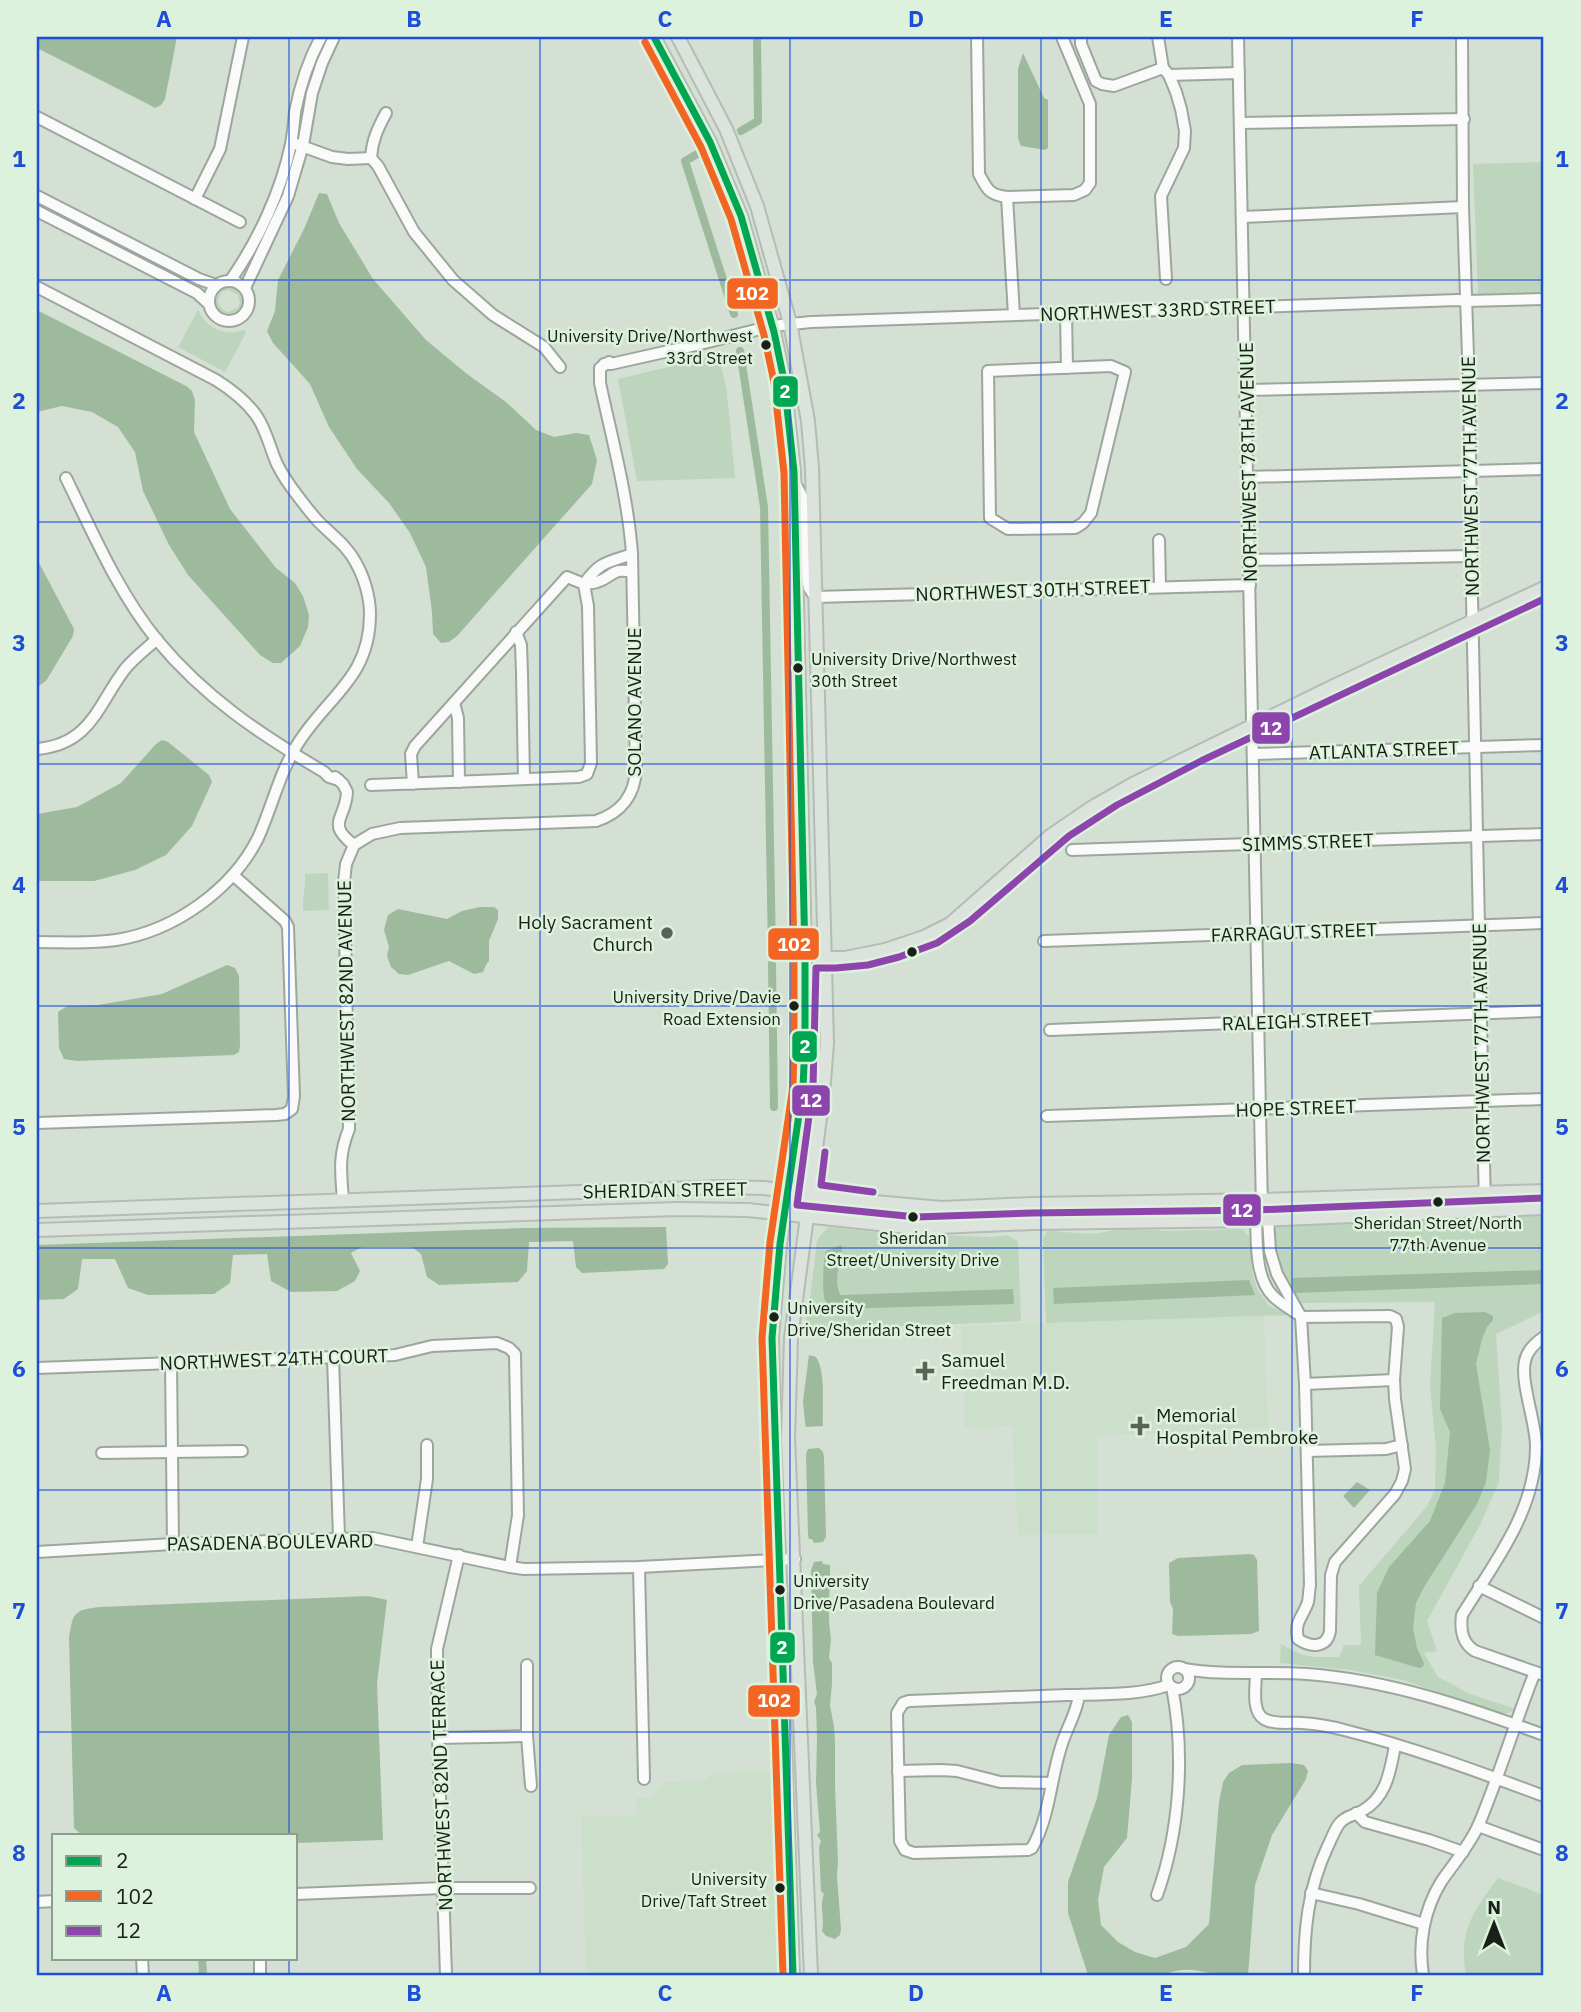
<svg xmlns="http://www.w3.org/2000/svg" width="1581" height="2012" font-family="'IBM Plex Sans',sans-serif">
  <rect width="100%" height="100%" fill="#d4e0d4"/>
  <g fill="#ccdfcb">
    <path d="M1264,1316L1268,1427L1097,1436L1098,1534L1018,1535L1012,1426L965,1428L961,1326Z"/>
    <path d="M774,1771L781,1975H586L581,1817L636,1815V1798L649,1797L662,1787L665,1782L705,1780L709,1777L710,1773Z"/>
  </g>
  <g fill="#bdd5bc" fill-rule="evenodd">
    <path d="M1544,162V293L1478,295L1473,164Z"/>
    <path d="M225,286L237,287L244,297L243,309L233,317L221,315L214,305L215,293ZM229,290L238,295L240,303L237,308L228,312L221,308L218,301L222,292Z"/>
    <path d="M198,310C207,328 224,337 244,330L246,333L225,372L178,347Z"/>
    <path d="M719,355L727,392L735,478L637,481L618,379Z"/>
    <path d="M328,873L329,910L303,911C302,897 306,888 305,874Z"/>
    <path d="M1544,1216V1311L1496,1334L1502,1426L1499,1482L1480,1525L1427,1621L1437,1651L1424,1653L1438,1677L1470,1694L1516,1709L1512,1712L1502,1714L1403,1680L1350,1670L1280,1663L1281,1644C1305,1659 1312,1657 1339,1657L1344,1645H1361L1359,1586L1427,1506L1435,1490L1436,1449L1430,1386L1435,1302L1297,1303C1282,1278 1273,1259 1275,1229L1281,1224Z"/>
    <path d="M828,1227L885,1233L992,1237L1006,1235L1018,1241L1021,1321L803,1331L809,1307L817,1240Z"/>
    <path d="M1119,1228L1168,1231L1243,1229L1252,1242V1271L1257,1289L1269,1306L1291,1315L1046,1323L1043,1238L1048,1230C1071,1233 1098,1237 1119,1228Z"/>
    <path d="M1498,1878L1544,1895V1975H1466C1458,1931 1473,1912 1498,1878Z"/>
  </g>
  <g fill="#9dba9d">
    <path d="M37,37H177L165,99L161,105L155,108L146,103L37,48Z"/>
    <path d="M1023,53L1044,98L1048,100V148L1045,150L1021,146L1018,138V69Z"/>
    <path d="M319,193L327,194L339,223L373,279L426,340L467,374L506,402L536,430L554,437L576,433L589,435L597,460L592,484L457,636L449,642L441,643L433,634L432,612L426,567L410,533L389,503L357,469L329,427L310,384L273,343L267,331L275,311L278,280L304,229Z"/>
    <path d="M37,310L186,386L192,391L195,400L194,432L230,509L276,568L295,583L303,596L309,615L308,627L300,646L281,663H273L260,655L188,575L169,545L143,491L135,452L118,427L92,412L62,406L37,412Z"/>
    <path d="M37,559L74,629L73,636L46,681L37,687Z"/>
    <path d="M162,740L168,742L209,775L212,782L192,826L166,855L135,870L94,881H37V814L77,807L121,783L156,744Z"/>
    <path d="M480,907H494L498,910V919L489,941V961L486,965L483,972L474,974L449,961L408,975L399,974L391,967L387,956L389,947L384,930L388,915L398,909L447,919L462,911Z"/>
    <path d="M227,965L235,968L239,976L240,1046L239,1052L234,1055L77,1061L64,1059L59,1048L58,1012L67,1006L98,1005L162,994Z"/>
    <path d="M666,1227L668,1264L664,1269L582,1273L576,1267L573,1241L529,1242L527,1271L518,1282L439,1285L427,1277L421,1254L412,1247H362L351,1253L360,1271L355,1281L337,1291L291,1292L271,1281L267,1254L233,1255L230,1283L214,1294L148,1295L128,1288L115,1259H82L78,1289L64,1299L37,1300V1245L524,1228Z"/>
    <path d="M841,1245L842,1249C839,1264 834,1281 840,1295L1013,1289L1014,1304L833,1309C829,1306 827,1306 825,1300C822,1293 823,1259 826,1251Z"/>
    <path d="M1544,1270V1284L1294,1293L1292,1278Z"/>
    <path d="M1249,1280L1255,1295L1054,1304L1053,1288Z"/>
    <path d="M1485,1312L1493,1316V1320L1487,1327L1482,1339L1476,1364L1490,1450L1486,1482L1477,1504L1424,1587L1416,1603L1413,1628L1417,1648L1424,1663L1423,1667L1419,1668L1375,1655L1377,1593L1389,1567L1430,1521L1445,1483L1450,1432L1440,1409L1442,1318L1455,1313Z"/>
    <path d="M809,1355L816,1357C826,1371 822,1408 823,1426L806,1427L805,1423L803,1401Z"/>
    <path d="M819,1448L823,1452L824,1458L826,1537L823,1542L814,1543L812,1539H809L808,1535L806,1454L808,1449Z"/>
    <path d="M1357,1482L1370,1490L1354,1508L1343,1496Z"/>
    <path d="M1250,1554L1254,1555L1257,1560L1259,1631L1251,1634L1178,1636L1172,1634L1173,1609L1170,1602L1169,1563L1178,1558Z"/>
    <path d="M822,1561L823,1564L830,1565L829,1621L831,1640L829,1658L832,1663V1684L830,1706L834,1726L835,1742V1787L838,1861L837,1877L841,1929L840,1935L835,1939L826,1936L822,1931C825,1920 819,1905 824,1894L821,1891L819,1847L821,1841L817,1835L820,1832L816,1783L817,1738L816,1707L814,1702L817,1694L813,1662L811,1570L814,1562Z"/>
    <path d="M368,1596L387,1600L377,1683L383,1840L296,1843V1835H82L74,1828L69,1638C73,1612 74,1610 100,1607Z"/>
    <path d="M1128,1715L1132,1722V1779L1127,1838L1104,1867L1098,1900L1101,1925L1118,1942L1135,1952L1155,1958L1186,1947L1209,1924L1219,1802L1223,1782L1229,1773L1242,1765L1291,1763L1304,1765L1308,1771L1306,1779L1272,1835L1255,1885L1248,1975C1239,1975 1229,1977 1220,1975C1203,1972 1182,1965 1166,1975H1088L1068,1913V1882L1097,1798L1109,1735L1121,1717Z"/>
  </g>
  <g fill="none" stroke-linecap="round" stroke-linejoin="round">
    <g stroke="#9dba9d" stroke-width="8">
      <path d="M741,131L758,121L757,37"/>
      <path d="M701,152L685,161L734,314"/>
      <path d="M740,351L764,507L772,952"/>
      <path d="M772,964L774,1107"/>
      <path d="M202,1958L203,1975"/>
    </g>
    <defs>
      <g id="minor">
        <path d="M977,37L979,174C987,189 989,195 1007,197L1074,195L1085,190L1090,183V104L1062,37"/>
        <path d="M1081,37V44L1096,81L1102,84L1114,86L1163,68"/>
        <path d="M1158,37L1163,68L1169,75L1176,92L1181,109L1185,131L1184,148L1161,196L1166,279"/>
        <path d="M1238,37L1262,1209L1268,1219L1270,1251L1277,1274L1301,1317L1305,1384L1310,1585C1309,1590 1309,1597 1308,1602C1303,1617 1294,1621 1298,1639C1311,1648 1327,1648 1330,1631L1331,1575L1335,1562L1395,1494L1402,1481L1405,1469L1395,1399L1394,1380L1398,1327L1396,1319L1390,1316L1301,1317"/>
        <path d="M1462,37L1463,207L1469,386L1472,597L1485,1209"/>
        <path d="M1169,75L1239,73"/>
        <path d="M37,117L240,222"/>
        <path d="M1240,123L1464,119"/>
        <path d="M296,144L332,157L348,159L371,158"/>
        <path d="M371,158L378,166L414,232L453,280L493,315L544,347L560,367"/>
        <path d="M371,158C372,140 378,128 386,113"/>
        <path d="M37,196L199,279L216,285"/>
        <path d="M1007,197L1014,315"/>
        <path d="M195,199L220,149L243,37"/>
        <path d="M37,211L197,293L208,303"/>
        <path d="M1242,217L1463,207"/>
        <circle cx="229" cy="301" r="20"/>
        <path d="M230,281C258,241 281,192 291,144C293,134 294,123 295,112C300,86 308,61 321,37"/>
        <path d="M37,287L216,380C232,390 245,400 256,415C266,429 270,448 277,464C282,474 290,486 297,495C303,503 310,512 317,520C330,534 347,545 356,563C364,577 370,597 370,614C370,679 327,696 297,745C279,774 272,807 258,838C232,890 174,931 116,940C90,944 63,942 37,942"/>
        <path d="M245,288L288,196L303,145L312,93L322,63L334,37"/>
        <path d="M1066,313L1067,368"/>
        <path d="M604,364H611L700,344L772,326L811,322L1458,300L1467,301L1544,299"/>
        <path d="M1111,366L1125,372L1091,513L1083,523L1075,528L1008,529L990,518L988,371Z"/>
        <path d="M1246,390L1544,383"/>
        <path d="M1248,477L1544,469"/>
        <path d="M66,478C93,533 118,592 157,640C205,698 260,734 324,772L329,777L339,780"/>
        <path d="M795,483L803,498L805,569L809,588L815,597L1250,585"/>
        <path d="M1159,540L1160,586"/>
        <path d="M632,554C607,563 600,561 584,584C586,584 595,583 597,582C613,577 612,567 632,572"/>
        <path d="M1250,560L1471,556"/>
        <path d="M516,632L521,645L522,673L524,779"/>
        <path d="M454,703L458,718L459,782"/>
        <path d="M37,749C91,744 97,706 125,669C134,658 146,649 157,639"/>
        <path d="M1253,754L1544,745"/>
        <path d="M335,777L343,784L347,792C346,819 325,823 354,845"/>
        <path d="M371,785L579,777L587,774L591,763L588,606L584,584L567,577L415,746L411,754L413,784"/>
        <path d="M354,845L372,834L400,828L596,821C621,813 635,795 636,769L632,554C628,497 612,439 600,383V368L609,362"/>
        <path d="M1072,850L1544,834"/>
        <path d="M1044,941L1544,923"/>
        <path d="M1050,1030L1544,1011"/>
        <path d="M1047,1116L1544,1099"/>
        <path d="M37,1123L276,1115L285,1114L292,1109L294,1096L288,927L285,921L233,875"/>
        <path d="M343,1200C341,1172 338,1156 349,1129L344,882L346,864L354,845"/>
        <path d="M1259,1215L1256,1220C1257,1243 1255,1278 1273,1296C1280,1303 1289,1308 1296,1313"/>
        <path d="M1544,1337C1535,1343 1527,1350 1525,1361C1520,1382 1536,1422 1536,1446C1536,1511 1494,1563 1462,1615C1460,1630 1462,1643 1475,1651L1544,1675"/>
        <path d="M333,1357L339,1537"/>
        <path d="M171,1363L173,1544"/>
        <path d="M37,1368L395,1355L432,1346L497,1343L509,1348L515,1354L518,1515L510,1567"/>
        <path d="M1305,1384L1394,1380"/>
        <path d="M1307,1451L1386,1449L1402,1445"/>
        <path d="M102,1453L242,1451"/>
        <path d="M417,1547L427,1479V1445"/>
        <path d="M37,1552L173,1544L373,1538L510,1567L524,1569L639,1567L795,1559"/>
        <path d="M639,1567L644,1779"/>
        <path d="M1479,1586L1544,1618"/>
        <path d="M527,1665V1736L531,1786"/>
        <circle cx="1178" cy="1678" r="11"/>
        <path d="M1184,1669C1225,1676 1266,1671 1307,1674C1389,1680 1467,1707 1544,1735"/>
        <path d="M1256,1673C1256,1686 1251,1711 1264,1719C1275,1725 1290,1722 1302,1723C1316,1724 1330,1726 1344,1730C1412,1747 1479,1772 1544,1796"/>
        <path d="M1079,1695C1077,1713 1066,1729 1061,1747C1050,1781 1050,1816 1032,1848L1028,1850L914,1853L905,1850L900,1841L897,1713L903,1703L909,1701C962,1699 1014,1697 1067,1695C1101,1694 1137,1696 1169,1685"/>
        <path d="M438,1738L527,1736"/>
        <path d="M898,1771L941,1770L957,1771L1000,1782L1052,1783"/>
        <path d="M1356,1813L1365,1822L1429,1840L1463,1852"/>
        <path d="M1478,1826L1544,1850"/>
        <path d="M1311,1893L1359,1904L1424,1924"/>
        <path d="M296,1894L443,1888H530"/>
        <path d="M1157,1895C1180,1831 1185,1754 1172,1687"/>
        <path d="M37,1902L54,1901"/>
        <path d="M142,1958L143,1975"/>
        <path d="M260,1958V1975"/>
        <path d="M446,1975L438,1738L437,1649L459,1555"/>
        <path d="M1304,1975C1304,1930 1308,1889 1327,1848C1331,1840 1334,1831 1339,1824C1346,1815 1354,1816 1362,1811C1387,1797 1390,1771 1395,1746"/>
        <path d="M1423,1975C1418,1943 1424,1910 1441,1882C1454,1863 1470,1845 1479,1824C1500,1774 1515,1722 1535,1672"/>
      </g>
      <g id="major">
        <path d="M654,37L710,142L741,216L774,332L784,380L794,472L805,956V1044L803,1087L780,1244L772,1338L774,1438L793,1975"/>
        <path d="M678,37L726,129L757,206L790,323L808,421L812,468L827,1043L823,1095L791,1338L788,1439L811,1975"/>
        <path d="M817,958H845L885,950L924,937L950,924L1050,836L1091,808L1133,784L1334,686L1544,588"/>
        <path d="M37,1211L723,1187L764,1188L863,1201L942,1208L1032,1204L1262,1200L1544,1191"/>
        <path d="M37,1230L678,1209L748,1210L916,1228L1032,1223L1256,1220L1544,1208"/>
      </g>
    </defs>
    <use href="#minor" stroke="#9da69d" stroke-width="14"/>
    <use href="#major" stroke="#b5bbb5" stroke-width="16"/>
    <use href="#minor" stroke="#f9faf9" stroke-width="10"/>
    <use href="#major" stroke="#dce3dc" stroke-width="12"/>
    <defs>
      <path id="bus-1" d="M654,37L710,142L741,216L774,332L784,380L794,472L805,956V1044L803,1087L780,1244L772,1338L793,1975"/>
      <path id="bus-2" d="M645,42L701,147L731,219L764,335L774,382L784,473L794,956V1044L793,1086L770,1242L762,1338L783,1975"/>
      <g id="bus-3">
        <path d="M825,1152L821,1185L873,1192"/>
        <path d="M1544,1198L1256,1210L1032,1213L916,1217L797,1205L813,1087L816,968H836L868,965L899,957L937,943L970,921L1069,836L1117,805L1201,761L1544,599"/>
      </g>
    </defs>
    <use href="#bus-1" stroke="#ddf2dc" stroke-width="12"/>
    <use href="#bus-2" stroke="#ddf2dc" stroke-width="12"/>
    <use href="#bus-3" stroke="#ddf2dc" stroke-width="12"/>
    <use href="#bus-1" stroke="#00a651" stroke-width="7"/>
    <use href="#bus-2" stroke="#f26522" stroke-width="7"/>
    <use href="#bus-3" stroke="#8e44ad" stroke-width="7"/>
  </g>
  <path fill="none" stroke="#1d4ed8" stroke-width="2" stroke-opacity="0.55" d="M289,37V1835M540,37V1975M790,37V1975M1041,37V1975M1292,37V1975M37,280H1544M37,522H1544M37,764H1544M37,1006H1544M37,1248H1544M37,1490H1544M37,1732H1544M289,1958V1975"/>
  <g fill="#182018" stroke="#ddf2dc" stroke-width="2.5">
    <circle cx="766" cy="345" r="6"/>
    <circle cx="798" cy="668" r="6"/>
    <circle cx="912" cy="952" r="6"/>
    <circle cx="794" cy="1006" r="6"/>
    <circle cx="1438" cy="1202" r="6"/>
    <circle cx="913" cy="1217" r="6"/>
    <circle cx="774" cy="1317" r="6"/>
    <circle cx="780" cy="1590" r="6"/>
    <circle cx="780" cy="1888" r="6"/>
  </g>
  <g fill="#5a635a" stroke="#ddf2dc" stroke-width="2.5">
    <circle cx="667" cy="933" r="7"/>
    <path d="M921.5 1360.5h7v7h7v7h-7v7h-7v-7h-7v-7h7z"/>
    <path d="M1136.5 1415.5h7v7h7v7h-7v7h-7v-7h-7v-7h7z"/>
  </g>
  <g text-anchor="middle" stroke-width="5" stroke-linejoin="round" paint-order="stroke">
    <g font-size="17" fill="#182018" stroke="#ddf2dc" text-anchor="end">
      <text x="753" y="342">University Drive/Northwest<tspan x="753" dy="22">33rd Street</tspan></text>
      <text x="811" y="665" text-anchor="start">University Drive/Northwest<tspan x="811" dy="22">30th Street</tspan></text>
      <text x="781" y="1003">University Drive/Davie<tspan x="781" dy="22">Road Extension</tspan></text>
      <text x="1438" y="1229" text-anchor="middle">Sheridan Street/North<tspan x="1438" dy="22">77th Avenue</tspan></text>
      <text x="913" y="1244" text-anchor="middle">Sheridan<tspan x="913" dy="22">Street/University Drive</tspan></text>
      <text x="787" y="1314" text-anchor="start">University<tspan x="787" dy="22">Drive/Sheridan Street</tspan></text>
      <text x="793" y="1587" text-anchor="start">University<tspan x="793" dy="22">Drive/Pasadena Boulevard</tspan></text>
      <text x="767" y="1885">University<tspan x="767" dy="22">Drive/Taft Street</tspan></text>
    </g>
    <g font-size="19" fill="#182018" stroke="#ddf2dc">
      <text transform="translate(1158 310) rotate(-2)" y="7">NORTHWEST 33RD STREET</text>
      <text transform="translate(1248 462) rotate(-91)" y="7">NORTHWEST 78TH AVENUE</text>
      <text transform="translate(1470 476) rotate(-91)" y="7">NORTHWEST 77TH AVENUE</text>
      <text transform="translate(1033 590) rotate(-2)" y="7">NORTHWEST 30TH STREET</text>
      <text transform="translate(634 702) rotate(-90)" y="7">SOLANO AVENUE</text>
      <text transform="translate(1384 750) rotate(-2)" y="7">ATLANTA STREET</text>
      <text transform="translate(1308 842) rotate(-2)" y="7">SIMMS STREET</text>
      <text transform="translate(1294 932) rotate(-2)" y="7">FARRAGUT STREET</text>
      <text transform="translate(346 1001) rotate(-91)" y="7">NORTHWEST 82ND AVENUE</text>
      <text transform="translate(1297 1021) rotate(-2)" y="7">RALEIGH STREET</text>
      <text transform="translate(1481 1043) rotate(-91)" y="7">NORTHWEST 77TH AVENUE</text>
      <text transform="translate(1296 1108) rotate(-2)" y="7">HOPE STREET</text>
      <text transform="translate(665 1190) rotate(-1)" y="7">SHERIDAN STREET</text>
      <text transform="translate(274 1359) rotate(-2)" y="7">NORTHWEST 24TH COURT</text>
      <text transform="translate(270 1542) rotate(-1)" y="7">PASADENA BOULEVARD</text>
      <text transform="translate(441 1785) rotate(-92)" y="7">NORTHWEST 82ND TERRACE</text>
    </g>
    <g font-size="19" fill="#182018" stroke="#ddf2dc" text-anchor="start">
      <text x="653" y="929" text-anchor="end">Holy Sacrament<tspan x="653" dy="22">Church</tspan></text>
      <text x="941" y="1367">Samuel<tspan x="941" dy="22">Freedman M.D.</tspan></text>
      <text x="1156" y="1422">Memorial<tspan x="1156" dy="22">Hospital Pembroke</tspan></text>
    </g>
  </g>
  <g stroke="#ddf2dc" stroke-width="2.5">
    <rect x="726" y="277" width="53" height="33" rx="7" fill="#f26522"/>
    <rect x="772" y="375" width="27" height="33" rx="7" fill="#00a651"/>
    <rect x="1251" y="711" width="40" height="34" rx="7" fill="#8e44ad"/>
    <rect x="767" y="927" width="53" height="34" rx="7" fill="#f26522"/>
    <rect x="791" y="1030" width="27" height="33" rx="7" fill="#00a651"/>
    <rect x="791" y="1084" width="40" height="33" rx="7" fill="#8e44ad"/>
    <rect x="1222" y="1193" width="40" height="34" rx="7" fill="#8e44ad"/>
    <rect x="769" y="1631" width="27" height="33" rx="7" fill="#00a651"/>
    <rect x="747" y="1684" width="54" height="34" rx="7" fill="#f26522"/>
  </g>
  <g font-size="19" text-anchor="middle" font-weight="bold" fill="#fff">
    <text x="752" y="300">102</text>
    <text x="785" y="398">2</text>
    <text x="1271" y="735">12</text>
    <text x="794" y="951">102</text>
    <text x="805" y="1053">2</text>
    <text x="811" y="1107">12</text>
    <text x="1242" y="1217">12</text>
    <text x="782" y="1654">2</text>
    <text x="774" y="1707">102</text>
  </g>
  <rect width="1581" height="2012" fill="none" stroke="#ddf2dc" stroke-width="77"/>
  <rect x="52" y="1834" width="245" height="126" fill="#ddf2dc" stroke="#8e9e8e" stroke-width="2"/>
  <rect x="66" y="1856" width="35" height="10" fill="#00a651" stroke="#8e9e8e" stroke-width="2"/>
  <text x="116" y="1868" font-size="21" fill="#182018">2</text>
  <rect x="66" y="1891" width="35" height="10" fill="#f26522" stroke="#8e9e8e" stroke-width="2"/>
  <text x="116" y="1904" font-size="21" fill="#182018">102</text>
  <rect x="66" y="1926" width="35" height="10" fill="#8e44ad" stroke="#8e9e8e" stroke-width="2"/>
  <text x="116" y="1938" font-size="21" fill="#182018">12</text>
  <g transform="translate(1494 1924)" stroke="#ddf2dc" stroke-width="5" paint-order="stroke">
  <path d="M0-5L12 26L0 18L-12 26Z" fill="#182018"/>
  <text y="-10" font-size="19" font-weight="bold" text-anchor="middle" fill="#182018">N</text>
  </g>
  <rect x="38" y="38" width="1504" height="1936" fill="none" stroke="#1d4ed8" stroke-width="2.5"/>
  <g font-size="23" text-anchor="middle" font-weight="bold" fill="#1d4ed8">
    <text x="164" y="27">A</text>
    <text x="414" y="27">B</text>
    <text x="665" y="27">C</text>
    <text x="916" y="27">D</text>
    <text x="1166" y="27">E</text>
    <text x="1417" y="27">F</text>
    <text x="19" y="167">1</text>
    <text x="1562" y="167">1</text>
    <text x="19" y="409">2</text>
    <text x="1562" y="409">2</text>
    <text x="19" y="651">3</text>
    <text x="1562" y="651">3</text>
    <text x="19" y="893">4</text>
    <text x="1562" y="893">4</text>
    <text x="19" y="1135">5</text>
    <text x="1562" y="1135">5</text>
    <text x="19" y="1377">6</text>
    <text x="1562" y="1377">6</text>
    <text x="19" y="1619">7</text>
    <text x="1562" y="1619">7</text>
    <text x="19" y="1861">8</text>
    <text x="1562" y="1861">8</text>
    <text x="164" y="2001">A</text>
    <text x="414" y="2001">B</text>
    <text x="665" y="2001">C</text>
    <text x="916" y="2001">D</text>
    <text x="1166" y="2001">E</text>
    <text x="1417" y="2001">F</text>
  </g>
</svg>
